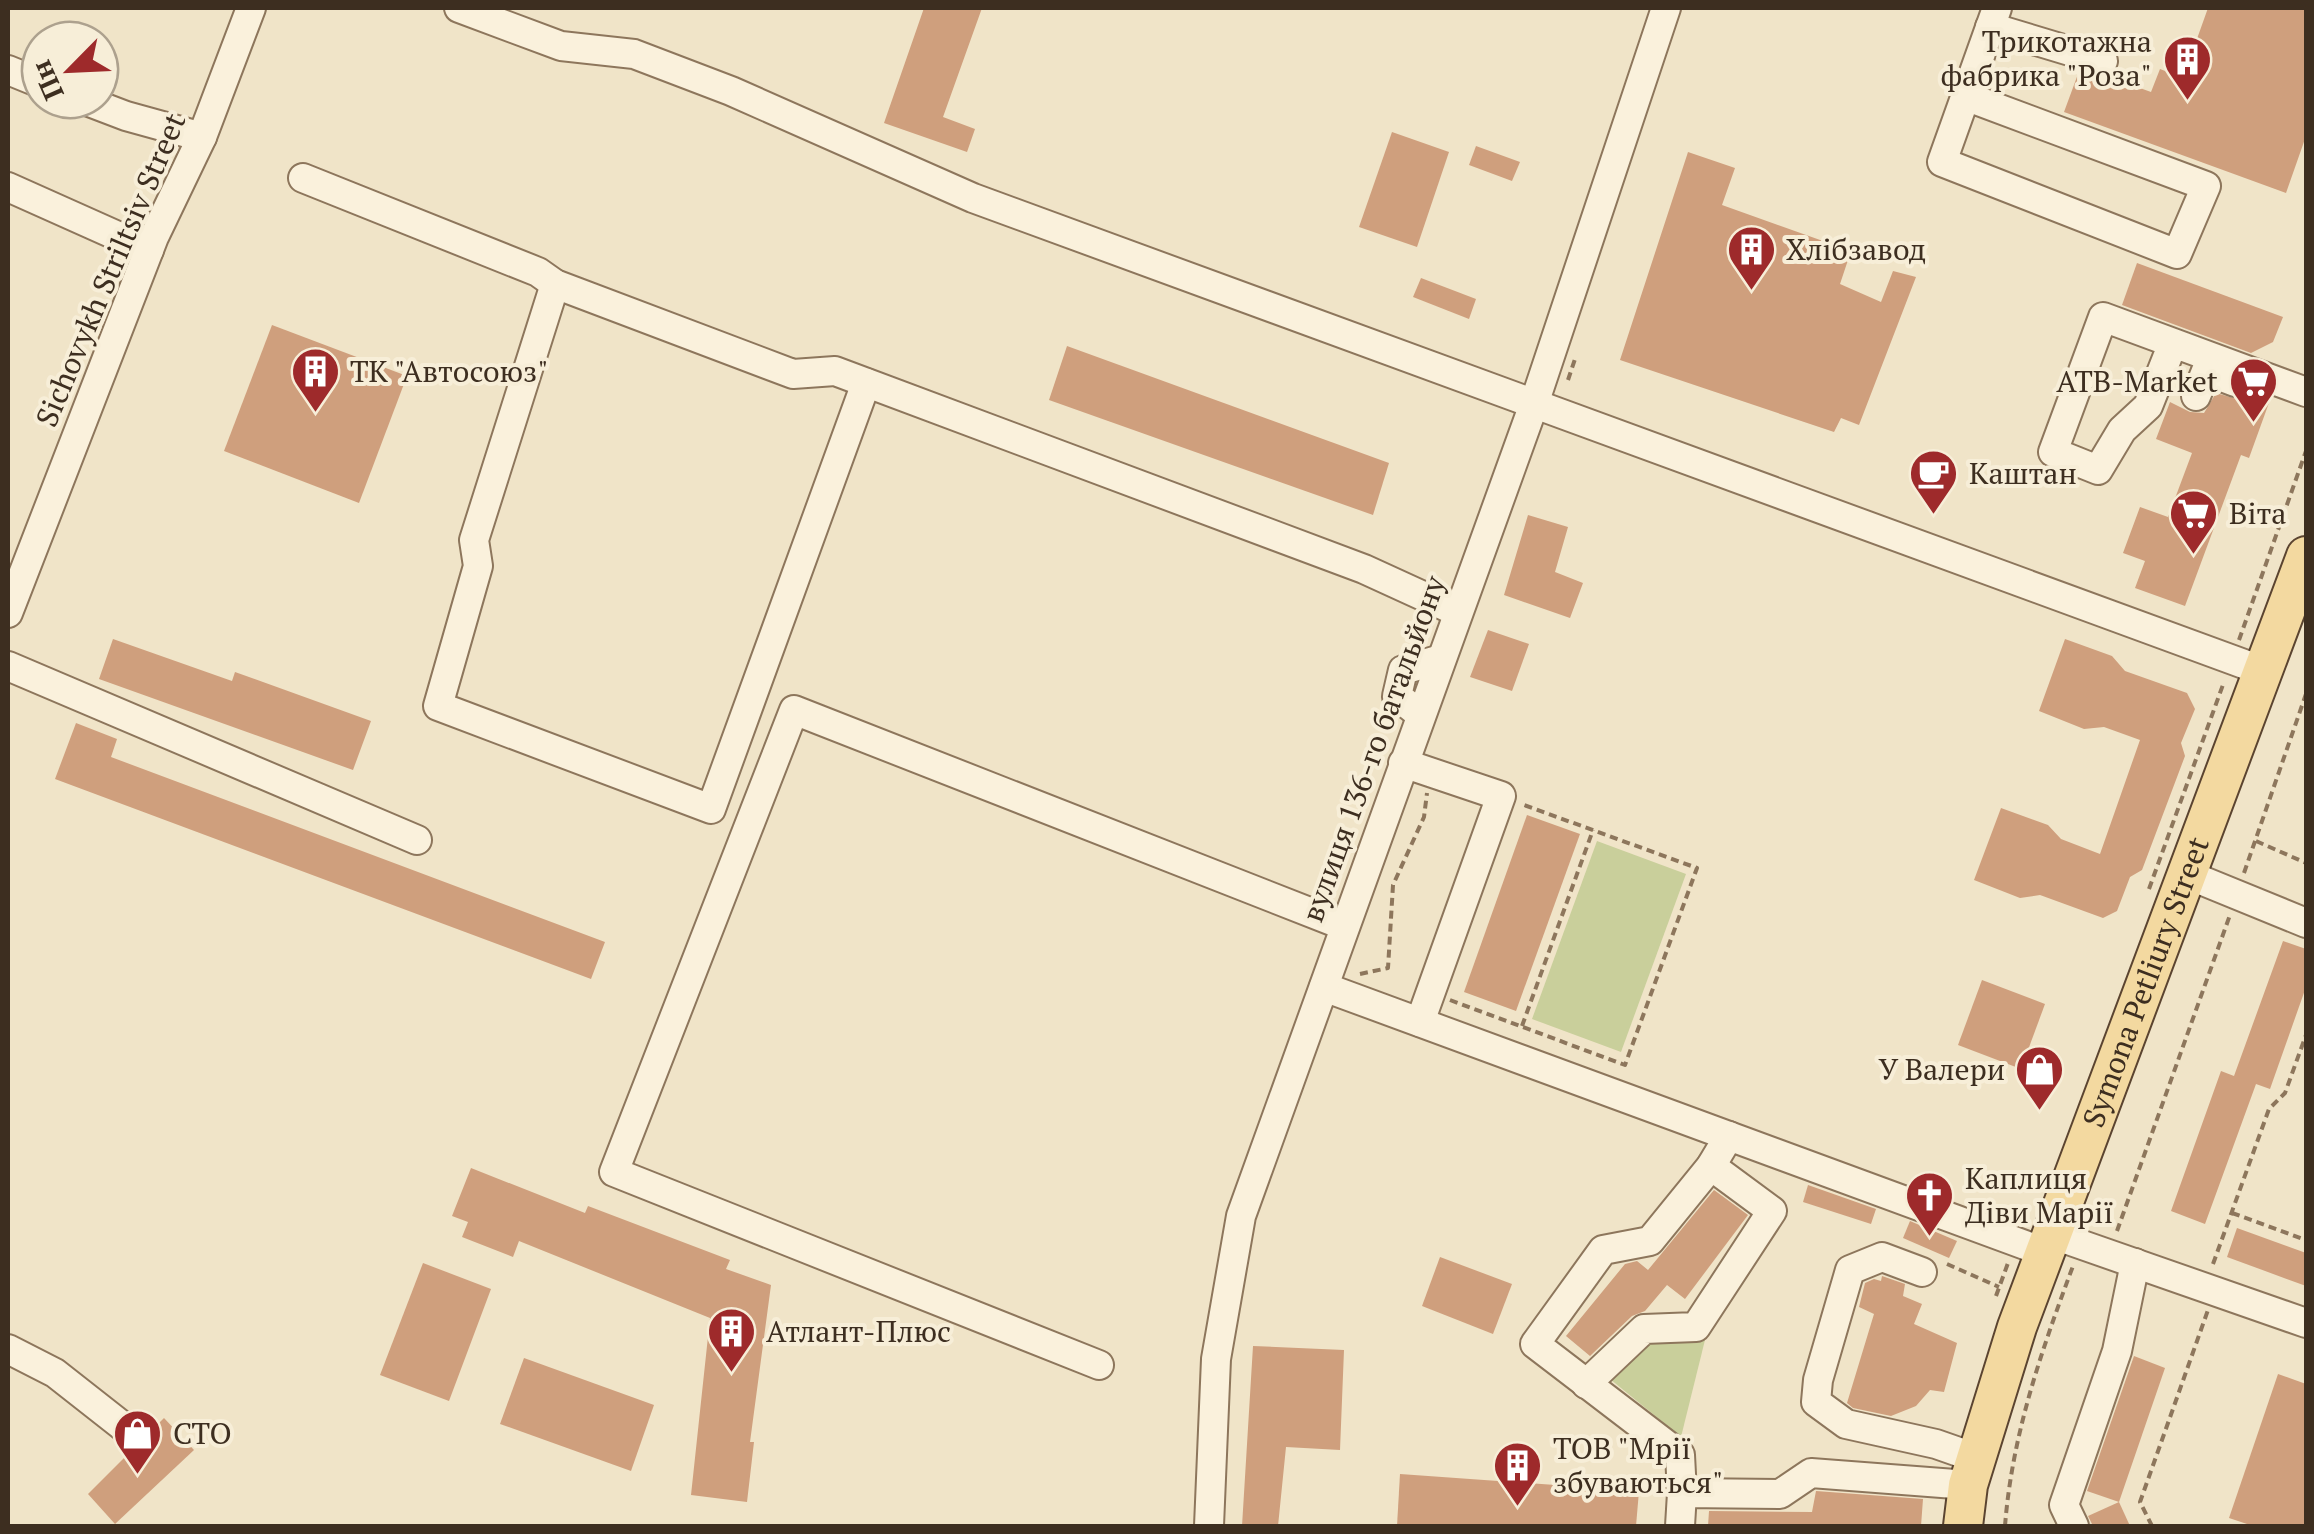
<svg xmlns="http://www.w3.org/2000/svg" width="2314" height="1534" font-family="'PT Serif',serif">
  <rect width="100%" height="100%" fill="#f0e4c8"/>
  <g fill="#c9cf9b">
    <path d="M1597,841L1686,874L1621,1052L1532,1019Z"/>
    <path d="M1705,1340L1681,1437L1610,1379L1647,1341Z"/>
  </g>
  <g fill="#cf9f7d">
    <path d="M924,8H982L943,117L975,129L967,152L884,123Z"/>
    <path d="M2208,8H2306V136L2286,193L2064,112L2078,74L2109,86L2112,78L2151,92L2160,69L2183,78Z"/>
    <path d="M1392,132L1449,152L1417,247L1359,227Z"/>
    <path d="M1476,146L1520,162L1512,181L1469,165Z"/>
    <path d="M1688,152L1735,168L1722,205L1851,251L1840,284L1881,302L1893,271L1916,277L1859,425L1841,418L1834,432L1620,360Z"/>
    <path d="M2137,263L2283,317L2273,342L2251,353L2122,305Z"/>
    <path d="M1421,278L1476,299L1469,319L1413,297Z"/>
    <path d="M272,325L407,376L359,503L224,451Z"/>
    <path d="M1067,346L1389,463L1373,515L1049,400Z"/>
    <path d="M2249,392L2270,400L2249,458L2241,455L2185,606L2135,588L2145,561L2123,553L2140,507L2168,517L2192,453L2156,439L2170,402L2190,412L2204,413L2216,393L2237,399Z"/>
    <path d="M1528,515L1568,527L1555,572L1583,583L1570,618L1504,595Z"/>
    <path d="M1488,630L1529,644L1512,691L1470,677Z"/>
    <path d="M113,639L232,681L235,672L371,721L353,770L99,679Z"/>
    <path d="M2065,639L2112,656L2125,671L2187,693L2195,709L2181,743L2185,756L2142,870L2130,877L2117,911L2103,918L2040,895L2020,898L1974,880L2001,808L2048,825L2061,839L2100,854L2140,740L2104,727L2084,729L2039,711Z"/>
    <path d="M76,723L117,739L111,757L605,942L591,979L55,779Z"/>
    <path d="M1527,815L1580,834L1516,1011L1464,992Z"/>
    <path d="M2283,941L2306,949V987L2270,1089L2256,1084L2205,1224L2171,1211L2221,1071L2234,1076Z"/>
    <path d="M1982,980L2045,1004L2021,1069L1958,1045Z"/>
    <path d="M471,1168L585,1213L588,1206L730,1260L726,1269L771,1285L750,1442H754L747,1502L691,1495L710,1318L519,1241L513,1257L462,1237L468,1222L452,1216Z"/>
    <path d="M1808,1185L1876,1209L1871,1224L1803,1202Z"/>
    <path d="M1714,1190L1748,1215L1685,1299L1667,1285L1645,1311L1632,1316L1590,1356L1566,1336L1625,1264L1637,1261L1648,1270Z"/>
    <path d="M1910,1221L1957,1241L1949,1258L1903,1238Z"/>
    <path d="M2237,1228L2306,1253V1286L2227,1257Z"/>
    <path d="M1440,1257L1512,1284L1493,1334L1422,1306Z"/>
    <path d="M423,1263L491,1289L449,1401L380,1375Z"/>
    <path d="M1882,1276L1905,1284L1903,1296L1922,1304L1914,1324L1957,1343L1944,1392L1930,1390L1916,1406L1891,1416L1853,1408L1847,1403L1874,1314L1859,1307L1865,1283L1874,1279L1881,1281Z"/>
    <path d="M1253,1346L1344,1350L1340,1450L1286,1447L1278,1526H1242Z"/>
    <path d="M2134,1356L2165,1368L2119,1502L2087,1491Z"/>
    <path d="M524,1358L654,1405L631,1471L500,1424Z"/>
    <path d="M2278,1374L2306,1384V1526H2253L2229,1518Z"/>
    <path d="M164,1418L194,1450L115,1524L88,1494Z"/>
    <path d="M1400,1474L1639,1491L1636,1526H1397Z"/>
    <path d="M1816,1491L1923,1499L1921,1526H1708L1709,1511L1812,1512Z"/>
    <path d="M2119,1502L2130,1526H2093L2088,1516Z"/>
  </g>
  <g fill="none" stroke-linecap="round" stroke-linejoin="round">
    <defs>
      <g id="minor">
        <path d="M459,8L561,46L634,54L731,91L973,198L2263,671"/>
        <path d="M1990,27L2103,61"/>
        <path d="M8,70L40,83"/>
        <path d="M1965,96L2206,186L2177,254L1942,162L1997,8"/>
        <path d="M84,100L126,116L202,137"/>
        <path d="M303,178L538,272L555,284L793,374L835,371L1364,569L1458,612"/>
        <path d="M8,187L149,250"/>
        <path d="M555,284L474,540L478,566L438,706L711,809L866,383"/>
        <path d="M2173,343L2148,406L2122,430L2098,470L2053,452L2103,317L2306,392"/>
        <path d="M2196,396L2206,371L2235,382"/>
        <path d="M8,613L154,237L202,137L251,8"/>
        <path d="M8,666L417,840"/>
        <path d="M1421,715L1397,696L1403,670L1441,659"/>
        <path d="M1403,763L1501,796L1420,1022"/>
        <path d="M2186,874L2306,923"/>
        <path d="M1324,987L2044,1252"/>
        <path d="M2051,1234L2306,1323"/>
        <path d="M1922,1272L1882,1257L1850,1270L1818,1380L1816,1402L1846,1424L1936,1444L1976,1458"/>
        <path d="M8,1349L55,1373L125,1428"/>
        <path d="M1099,1365L614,1172L794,710L1345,926"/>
        <path d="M1586,1384L1644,1329L1696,1327L1772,1211L1711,1166"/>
        <path d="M1682,1493L1680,1455L1535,1344L1603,1250L1650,1241L1711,1166L1729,1136"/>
        <path d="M1209,1526L1216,1359L1241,1216L1534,404L1666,8"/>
        <path d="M1680,1526L1682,1493L1780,1494L1811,1473L1968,1485"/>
        <path d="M2074,1526L2064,1505L2117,1351L2135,1263"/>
      </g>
      <g id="major">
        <path id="s1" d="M1963,1526L1968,1485L2017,1327L2306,556"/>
      </g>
    </defs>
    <use href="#minor" stroke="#8d765c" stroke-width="32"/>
    <use href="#major" stroke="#5b4430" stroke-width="42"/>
    <g stroke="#8d765c" stroke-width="4" stroke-dasharray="8 5" stroke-linecap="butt">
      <path d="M1568,380L1576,356"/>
      <path d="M2239,640L2306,451"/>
      <path d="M2256,841L2306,863"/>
      <path d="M2244,873L2306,694"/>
      <path d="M2149,889L2224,682"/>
      <path d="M1360,974L1388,968L1393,885L1424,817L1427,793"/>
      <path d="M1450,1000L1625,1065L1697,868L1524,805"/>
      <path d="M1522,1026L1593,830"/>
      <path d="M2232,1213L2306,1240"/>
      <path d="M2117,1231L2230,915"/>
      <path d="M1947,1264L1999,1287"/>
      <path d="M2213,1264L2269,1109L2285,1093L2306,1035"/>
      <path d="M1996,1296L2008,1263"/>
      <path d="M2005,1526C2012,1435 2041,1352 2073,1266"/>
      <path d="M2152,1526L2140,1502L2208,1310"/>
    </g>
    <use href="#minor" stroke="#faf1dc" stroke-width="28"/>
    <use href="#major" stroke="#f3d9a0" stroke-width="38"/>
  </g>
  <defs>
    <symbol id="building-pin" viewBox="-11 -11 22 30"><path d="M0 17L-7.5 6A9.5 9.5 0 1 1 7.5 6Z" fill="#9e2a2b" stroke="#f7eed8"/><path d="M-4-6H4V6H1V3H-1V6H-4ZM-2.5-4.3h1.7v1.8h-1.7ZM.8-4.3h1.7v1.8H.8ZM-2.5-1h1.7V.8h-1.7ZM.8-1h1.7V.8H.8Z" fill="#fff"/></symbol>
    <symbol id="supermarket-pin" viewBox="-11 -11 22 30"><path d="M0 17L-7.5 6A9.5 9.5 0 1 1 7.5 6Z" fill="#9e2a2b" stroke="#f7eed8"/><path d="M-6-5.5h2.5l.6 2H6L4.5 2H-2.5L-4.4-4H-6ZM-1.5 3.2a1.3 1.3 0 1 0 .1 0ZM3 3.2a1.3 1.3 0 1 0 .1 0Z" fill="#fff"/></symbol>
    <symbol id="cafe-pin" viewBox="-11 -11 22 30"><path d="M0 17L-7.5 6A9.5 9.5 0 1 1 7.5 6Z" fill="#9e2a2b" stroke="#f7eed8"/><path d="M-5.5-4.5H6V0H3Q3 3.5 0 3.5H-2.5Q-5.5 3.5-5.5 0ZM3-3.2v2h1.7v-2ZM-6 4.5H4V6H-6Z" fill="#fff"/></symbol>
    <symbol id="shop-pin" viewBox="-11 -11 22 30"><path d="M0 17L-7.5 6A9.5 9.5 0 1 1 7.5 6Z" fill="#9e2a2b" stroke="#f7eed8"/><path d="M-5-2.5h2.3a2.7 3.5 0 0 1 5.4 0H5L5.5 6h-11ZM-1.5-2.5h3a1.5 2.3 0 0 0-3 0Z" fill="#fff"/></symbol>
    <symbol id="church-pin" viewBox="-11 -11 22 30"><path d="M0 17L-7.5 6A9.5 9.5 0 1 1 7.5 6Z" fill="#9e2a2b" stroke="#f7eed8"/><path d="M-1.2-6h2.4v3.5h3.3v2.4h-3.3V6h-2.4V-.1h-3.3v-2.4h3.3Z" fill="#fff"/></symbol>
  </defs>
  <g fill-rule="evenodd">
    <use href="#building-pin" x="2160" y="32" width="55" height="75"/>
    <use href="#building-pin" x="1724" y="222" width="55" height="75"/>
    <use href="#building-pin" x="288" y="344" width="55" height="75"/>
    <use href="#supermarket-pin" x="2226" y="354" width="55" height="75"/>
    <use href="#cafe-pin" x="1906" y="446" width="55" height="75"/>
    <use href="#supermarket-pin" x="2166" y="486" width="55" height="75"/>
    <use href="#shop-pin" x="2012" y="1042" width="55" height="75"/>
    <use href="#church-pin" x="1902" y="1168" width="55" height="75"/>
    <use href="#building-pin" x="704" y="1304" width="55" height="75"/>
    <use href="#shop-pin" x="110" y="1406" width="55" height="75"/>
    <use href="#building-pin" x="1490" y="1438" width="55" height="75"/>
  </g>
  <g text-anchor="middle" stroke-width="8" stroke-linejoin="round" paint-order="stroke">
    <g font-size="30" fill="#3d2e20" stroke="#f7eed8" text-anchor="start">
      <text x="2152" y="52" text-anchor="end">Трикотажна<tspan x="2152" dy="34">фабрика "Роза"</tspan></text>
      <text x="1786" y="260">Хлібзавод</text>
      <text x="350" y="382">ТК "Автосоюз"</text>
      <text x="2218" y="392" text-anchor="end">ATB-Market</text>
      <text x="1969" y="484">Каштан</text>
      <text x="2229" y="524">Віта</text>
      <text x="2005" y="1080" text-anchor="end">У Валери</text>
      <text x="1965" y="1189">Каплиця<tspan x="1965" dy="34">Діви Марії</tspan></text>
      <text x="766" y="1342">Атлант-Плюс</text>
      <text x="173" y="1444">СТО</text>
      <text x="1553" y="1459">ТОВ "Мрії<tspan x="1553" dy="34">збуваються"</tspan></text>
    </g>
    <g font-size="30" fill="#3d2e20" stroke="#f7eed8">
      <text transform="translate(111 270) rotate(-67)" y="10">Sichovykh Striltsiv Street</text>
      <text transform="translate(1374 749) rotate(-70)" y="10">вулиця 136-го батальйону</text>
      <text dy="10" stroke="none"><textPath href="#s1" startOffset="575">Symona Petliury Street</textPath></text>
    </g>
  </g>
  <rect width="2314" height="1534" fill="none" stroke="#3d2e20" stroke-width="20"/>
  <g transform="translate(70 70) rotate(246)"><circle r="48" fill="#f7eed8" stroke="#ada18e" stroke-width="2.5"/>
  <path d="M0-8L18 38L0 25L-18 38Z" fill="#9e2a2b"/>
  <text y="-15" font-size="28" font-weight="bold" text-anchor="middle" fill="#3d2e20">Пн</text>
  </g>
</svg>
